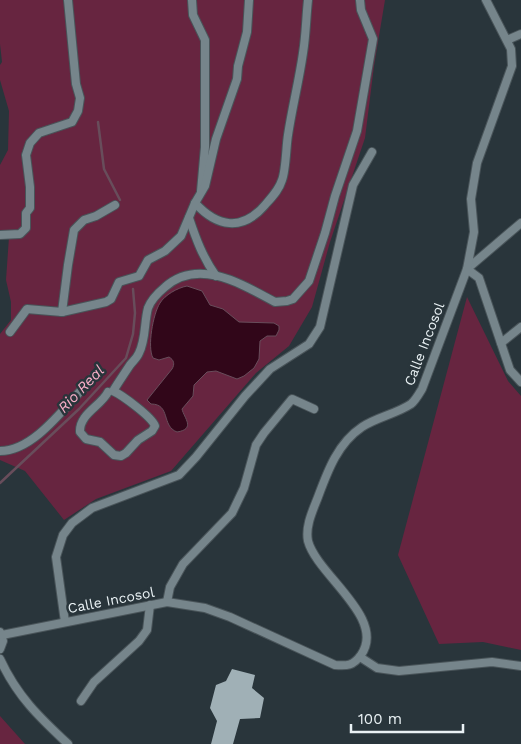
<svg xmlns="http://www.w3.org/2000/svg" width="521" height="744" font-family="'Work Sans',sans-serif">
  <rect width="100%" height="100%" fill="#29353b"/>
  <g fill="#672540">
    <path d="M0,0H385L374,66L365,138L330,242L312,307L289,346L256,373L171,471L96,499L64,520L25,471L0,460V334L11,320V302L6,280L9,237L0,238V165L8,150L9,111L0,80V65L2,62L0,44Z"/>
    <path d="M467,297L508,381L521,396V650L483,642L439,644L398,555Z"/>
    <path d="M0,716L25,744H0Z"/>
  </g>
  <path fill="#310619" stroke="#684d5b" d="M187,286L202,291L210,305L223,309L239,322L274,323L279,326V330L276,336H267L260,341L259,359L254,368L244,376L237,379L216,371L207,372L194,385L193,396L182,409C184,418 196,429 177,432C161,426 171,404 151,404L147,400L172,369C175,364 174,360 169,357L159,360L153,358C147,347 153,314 160,303C165,295 177,288 187,286Z"/>
  <g fill="none" stroke-linecap="round" stroke-linejoin="round">
    <g stroke="#684d5b" stroke-width="2.5">
      <path d="M98,122L104,169L120,200"/>
      <path d="M0,483L79,409L126,358L133,334L135,313L133,289"/>
    </g>
  </g>
  <path fill="#a0b0b6" d="M232,669L255,675L252,688L264,698L260,718L240,719L233,744H211L217,721L210,708L216,685L226,681Z"/>
  <g fill="none" stroke-linecap="round" stroke-linejoin="round">
    <defs>
      <g id="minor">
        <path d="M192,0L193,15L205,40V147L201,191"/>
        <path d="M507,40L521,34"/>
        <path d="M195,203C217,227 242,232 265,205C272,197 279,190 282,180C286,170 286,147 288,135C292,108 299,81 303,53C306,35 306,18 308,0"/>
        <path d="M189,218C196,239 203,258 216,276"/>
        <path d="M521,223L467,269L479,278L510,370L521,382"/>
        <path d="M0,235L20,234L26,228V213L30,208V187L26,155L30,143L39,133L72,122L78,111L80,98L76,84L68,0"/>
        <path d="M62,312L106,302L111,299L119,282L139,276L148,260L165,251L181,236L195,203L205,186L216,139L237,79L238,66L247,32L249,0"/>
        <path d="M10,332L27,309L62,312L68,265L74,230L84,220L96,216L115,205"/>
        <path d="M501,343L521,327"/>
        <path d="M108,392C101,406 79,414 80,432L86,439L100,442L114,455L121,456L126,453L138,440L152,431L155,426C152,417 122,395 113,391C118,383 124,374 130,365C133,361 137,358 139,353C146,339 144,323 148,308C151,300 159,292 165,287C199,257 243,285 275,302L287,301L293,299L309,281L325,233L335,196L357,131L373,39L361,10L360,0"/>
        <path d="M0,451C37,451 69,400 94,377"/>
        <path d="M167,602L170,587L183,564L232,513L244,488L256,445L264,433L292,399L314,409"/>
        <path d="M65,622L56,557L63,535L72,523L92,508L179,475L196,457L245,396L270,369L309,344L320,327L353,185L372,152"/>
        <path d="M0,632L3,641L0,649"/>
        <path d="M2,635L167,602L205,608L230,617L335,665C347,666 353,666 361,655C387,618 317,575 308,541C305,526 313,510 318,497C328,470 338,443 362,427C377,417 396,414 411,404C415,401 419,394 422,389L467,269L474,232L471,199L477,163L512,66L511,49L486,0"/>
        <path d="M360,657L377,668L399,671L492,662L521,666"/>
        <path d="M0,659C17,696 39,717 68,744"/>
        <path d="M81,701L94,682L139,641L147,630L150,605"/>
      </g>
    </defs>
    <use href="#minor" stroke="#495459" stroke-width="10"/>
    <use href="#minor" stroke="#76858b" stroke-width="8"/>
  </g>
  <g text-anchor="middle" stroke-width="5" stroke-linejoin="round" paint-order="stroke">
    <g font-size="14" fill="#eaf2f5" stroke="#29353b">
      <text transform="translate(424 344) rotate(-69)" y="5">Calle Incosol</text>
      <text transform="translate(111 600) rotate(-11)" y="5">Calle Incosol</text>
    </g>
    <g font-size="15" font-style="italic" fill="#f7aec7" stroke="#29353b">
      <text transform="translate(81 389) rotate(-46)" y="5">Rio Real</text>
    </g>
  </g>
  <path d="M351 724v8h112v-8" fill="none" stroke="#eaf2f5" stroke-width="2.5"/>
  <text x="358" y="724" font-size="15" fill="#eaf2f5" stroke="#29353b" stroke-width="4" paint-order="stroke">100 m</text>
</svg>
